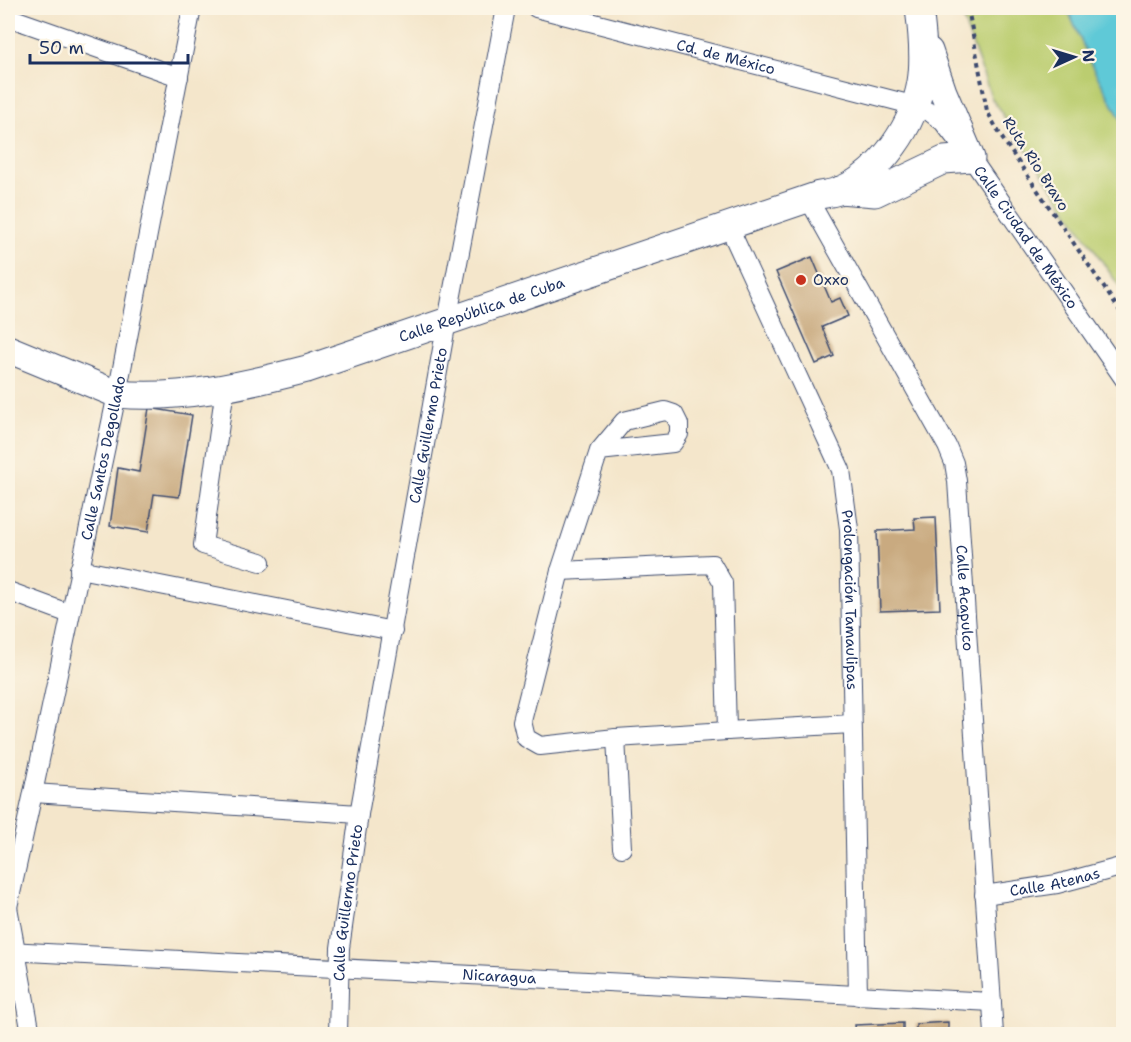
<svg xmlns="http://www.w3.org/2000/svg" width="1131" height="1042" font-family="'Shantell Sans',sans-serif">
  <rect width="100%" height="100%" fill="#fcf5e5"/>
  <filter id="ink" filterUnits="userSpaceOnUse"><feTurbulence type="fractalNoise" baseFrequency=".0167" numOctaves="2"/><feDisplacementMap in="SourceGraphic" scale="12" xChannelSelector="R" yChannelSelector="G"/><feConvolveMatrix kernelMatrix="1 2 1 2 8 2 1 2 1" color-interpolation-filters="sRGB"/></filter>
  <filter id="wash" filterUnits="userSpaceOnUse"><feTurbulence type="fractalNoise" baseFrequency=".008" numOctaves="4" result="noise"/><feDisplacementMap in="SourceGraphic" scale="24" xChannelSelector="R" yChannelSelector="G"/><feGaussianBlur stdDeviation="1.35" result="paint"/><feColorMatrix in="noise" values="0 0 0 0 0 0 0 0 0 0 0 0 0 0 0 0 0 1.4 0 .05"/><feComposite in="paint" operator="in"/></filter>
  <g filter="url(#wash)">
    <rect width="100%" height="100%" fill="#f4e6cb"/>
    <path fill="#bbcd70" stroke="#6b7e67" stroke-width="1.5" d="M959,8H1067L1093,68L1123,123V292L992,99Z"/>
    <path fill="#5ec9d7" stroke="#3c7c9a" stroke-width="1.5" d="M1067,8H1123V123L1093,68Z"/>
    <g id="blocks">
      <g fill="#c9aa80">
        <path d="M812,257L831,302L840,298L848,316L822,327L834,356L816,364L776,272Z"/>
        <path d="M149,408L192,415L179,497L154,494L148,532L110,526L118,468L139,472Z"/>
        <path d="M936,517L940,609L880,611L877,531L915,529L914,518Z"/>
        <path d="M948,1022V1034H916V1024Z"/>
        <path d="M903,1023V1034H856L855,1025Z"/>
      </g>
    </g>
  </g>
  <g filter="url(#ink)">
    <use href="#blocks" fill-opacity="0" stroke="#3c4a6e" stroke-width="1.5"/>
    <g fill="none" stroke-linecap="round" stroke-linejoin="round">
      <defs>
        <g id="street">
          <path id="s1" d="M536,8L916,106L931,113L943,122L971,158L1124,379"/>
          <path d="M8,17L179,77"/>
          <path id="s2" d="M809,200L947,446L954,463L957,481L994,1034"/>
          <path id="s3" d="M729,227L841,470L849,529L858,996"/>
          <path d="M225,388L203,545L261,562"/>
          <path d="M599,451L673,443L679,434V424L674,414L665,411L624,421L599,451L560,571L522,721L526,738L540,746L616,738L727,731"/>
          <path d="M79,569L393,631"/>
          <path d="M560,571L712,564L723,583L727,731L852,724"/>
          <path d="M8,591L70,614"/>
          <path d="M616,738L622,848"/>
          <path d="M33,793L359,814"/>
          <path id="s4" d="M984,895L1057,884L1124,866"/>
          <path id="s5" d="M8,907L33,793L117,394L192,8"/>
          <path d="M8,907L31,1034"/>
          <path id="s6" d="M8,951L992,1002"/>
          <path id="s7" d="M338,1034L340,948L359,814L447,321L506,8"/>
        </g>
        <g id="secondary">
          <path d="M840,190L875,193L944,160L971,158L943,92L929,51"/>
          <path id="s8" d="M8,349L117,394C181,400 245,385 307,369L819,195C826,194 834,193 841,190C882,172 914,125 921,82C925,58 922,31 919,8"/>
        </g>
      </defs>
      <use href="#street" stroke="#3c4a6e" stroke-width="20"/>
      <use href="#secondary" stroke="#3c4a6e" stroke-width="29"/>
      <path stroke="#3c4a6e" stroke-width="4" stroke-dasharray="4.5 4.5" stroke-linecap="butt" d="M968,8L987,111L1002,138L1124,317"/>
      <use href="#street" stroke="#fff" stroke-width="18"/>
      <use href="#secondary" stroke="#fff" stroke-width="27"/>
    </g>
  </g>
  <circle fill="#c8321e" stroke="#fcf5e5" stroke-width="2" cx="801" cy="280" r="6"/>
  <g text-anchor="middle" stroke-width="4.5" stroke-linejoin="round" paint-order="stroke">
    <g font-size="15" fill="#1b2f5e" stroke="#fcf5e5">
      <text dy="5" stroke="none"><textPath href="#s1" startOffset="196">Cd. de México</textPath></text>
      <text transform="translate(1036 164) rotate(57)" y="5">Ruta Rio Bravo</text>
      <text dy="5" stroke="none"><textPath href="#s1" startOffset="566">Calle Ciudad de México</textPath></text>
      <text dy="5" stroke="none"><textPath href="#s8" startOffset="495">Calle República de Cuba</textPath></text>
      <text dy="5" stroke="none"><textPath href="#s7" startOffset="616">Calle Guillermo Prieto</textPath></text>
      <text dy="5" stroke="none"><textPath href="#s5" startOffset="459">Calle Santos Degollado</textPath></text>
      <text dy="5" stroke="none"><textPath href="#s3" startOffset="398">Prolongación Tamaulipas</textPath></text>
      <text dy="5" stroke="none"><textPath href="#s2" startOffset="436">Calle Acapulco</textPath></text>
      <text dy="5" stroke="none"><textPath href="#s4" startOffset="72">Calle Atenas</textPath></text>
      <text dy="5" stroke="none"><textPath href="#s7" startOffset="132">Calle Guillermo Prieto</textPath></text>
      <text dy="5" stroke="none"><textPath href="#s6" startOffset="492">Nicaragua</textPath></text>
    </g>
    <g font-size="15" fill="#1b2f5e" stroke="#fcf5e5" text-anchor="start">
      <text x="813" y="285">Oxxo</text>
    </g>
  </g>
  <rect width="1131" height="1042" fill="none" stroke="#fcf5e5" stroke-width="30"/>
  <g transform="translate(1074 57) rotate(86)" stroke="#fcf5e5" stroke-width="4.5" paint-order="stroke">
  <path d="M0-4.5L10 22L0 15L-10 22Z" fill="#1b2f5e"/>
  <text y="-9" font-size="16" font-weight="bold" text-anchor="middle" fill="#1b2f5e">N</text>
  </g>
  <path d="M30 54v9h158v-9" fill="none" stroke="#1b2f5e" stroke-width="3"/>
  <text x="39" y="54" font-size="18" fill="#1b2f5e" stroke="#fcf5e5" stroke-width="4.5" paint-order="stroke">50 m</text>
</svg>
